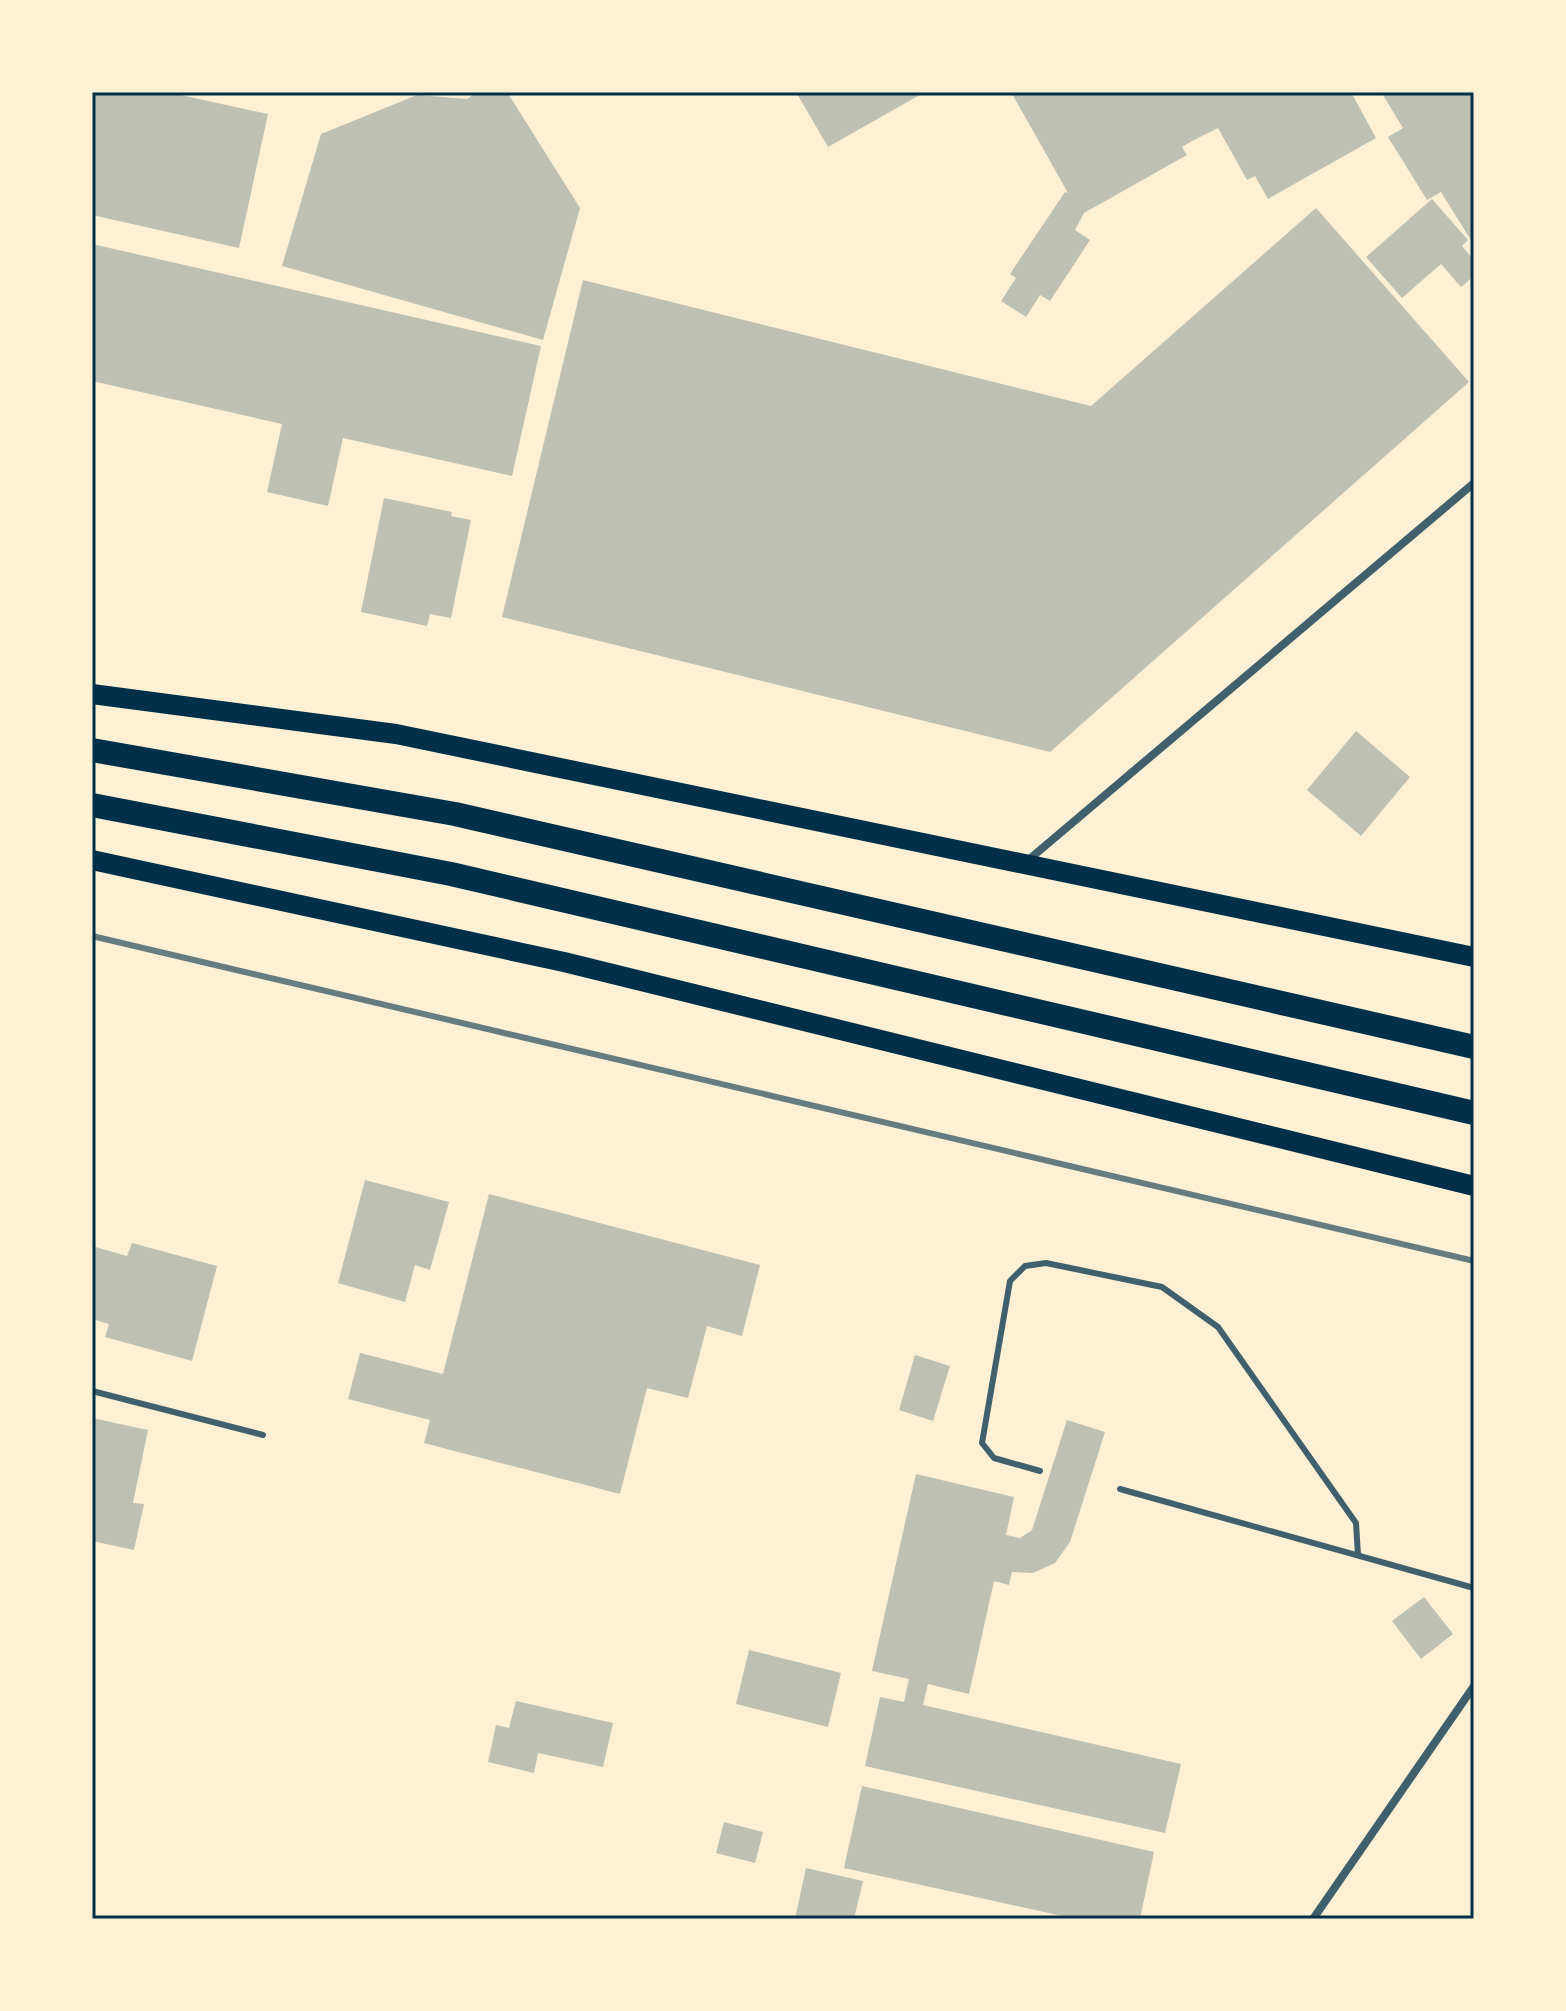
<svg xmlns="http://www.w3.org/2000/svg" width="1566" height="2011" font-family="Helvetica,sans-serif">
  <rect width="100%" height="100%" fill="#fdf0d5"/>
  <g fill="#bec0b2">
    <path d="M92,92H167L268,114L239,248L92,215Z"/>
    <path d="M477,92H507L580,208L543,340L282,266L321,134L417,95L467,99Z"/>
    <path d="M796,92H925L828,147Z"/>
    <path d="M1011,92H1351L1376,138L1268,199L1255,176L1247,180L1218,128L1192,141L1182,147L1187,155L1084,213L1075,230L1090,240L1050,301L1040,295L1026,317L1001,301L1016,278L1010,274L1065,192L1068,193Z"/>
    <path d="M1381,92H1474V245L1441,192L1427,200L1388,137L1403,128Z"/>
    <path d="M1432,199L1468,240L1462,246L1474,260V276L1461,287L1441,264L1402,298L1366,257Z"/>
    <path d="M1316,208L1469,382L1050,752L502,617L583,280L1091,406Z"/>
    <path d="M92,244L541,346L512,476L343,438L328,506L267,492L282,424L92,381Z"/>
    <path d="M384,498L452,512L451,516L471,520L451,618L430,614L427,626L361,612Z"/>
    <path d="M1356,731L1410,777L1361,836L1307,790Z"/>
    <path d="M365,1180L449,1202L430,1270L415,1265L405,1302L338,1283Z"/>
    <path d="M489,1194L760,1265L742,1336L707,1326L688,1398L647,1388L620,1494L424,1443L430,1420L348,1399L360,1353L443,1374Z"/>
    <path d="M132,1243L217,1266L192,1361L105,1337L109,1324L92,1319V1246L127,1256Z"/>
    <path d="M915,1355L950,1366L933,1421L899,1410Z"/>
    <path d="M92,1418L148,1430L133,1503L144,1504L134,1550L92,1541Z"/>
    <path d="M1067,1420L1105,1432L1070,1542L1055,1563L1033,1573L1012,1572L1009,1585L994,1581L969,1694L928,1684L923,1705L1181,1764L1165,1833L865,1766L880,1697L904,1702L909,1679L872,1671L916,1474L1014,1497L1006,1535L1020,1538L1032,1530Z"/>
    <path d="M1424,1597L1453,1634L1421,1659L1392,1621Z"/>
    <path d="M749,1650L841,1673L828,1727L736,1704Z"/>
    <path d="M516,1701L613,1723L603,1767L538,1753L534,1773L488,1762L496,1725L509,1728Z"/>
    <path d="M862,1786L1154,1852L1140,1919H1076L844,1868Z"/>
    <path d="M724,1822L763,1832L755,1863L716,1853Z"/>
    <path d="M806,1868L863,1881L854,1919H795Z"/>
  </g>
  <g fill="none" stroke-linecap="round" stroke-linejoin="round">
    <g stroke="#3f606c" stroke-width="6">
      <path d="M92,1391L263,1435"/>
      <path d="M1040,1471L994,1458L982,1443L1010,1281L1025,1266L1046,1263L1162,1287L1218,1327L1356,1523L1358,1555"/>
      <path d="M1120,1489L1474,1588"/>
    </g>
    <g stroke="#3f606c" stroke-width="8">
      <path d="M1026,862L1474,483"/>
      <path d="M1313,1919L1474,1686"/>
    </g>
    <g stroke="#003049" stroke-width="20">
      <path d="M92,694L396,734L1474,957"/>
      <path d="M92,860L564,962L1474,1186"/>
    </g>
    <g stroke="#003049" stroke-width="24">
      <path d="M92,750L455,814L1474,1047"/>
      <path d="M92,805L451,874L1474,1113"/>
    </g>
    <path stroke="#657d81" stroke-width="6" d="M92,936L1474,1261"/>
  </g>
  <rect width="1566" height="2011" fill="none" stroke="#fdf0d5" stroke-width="188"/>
  <rect x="94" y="94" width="1378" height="1823" fill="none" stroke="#003049" stroke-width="3"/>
</svg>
